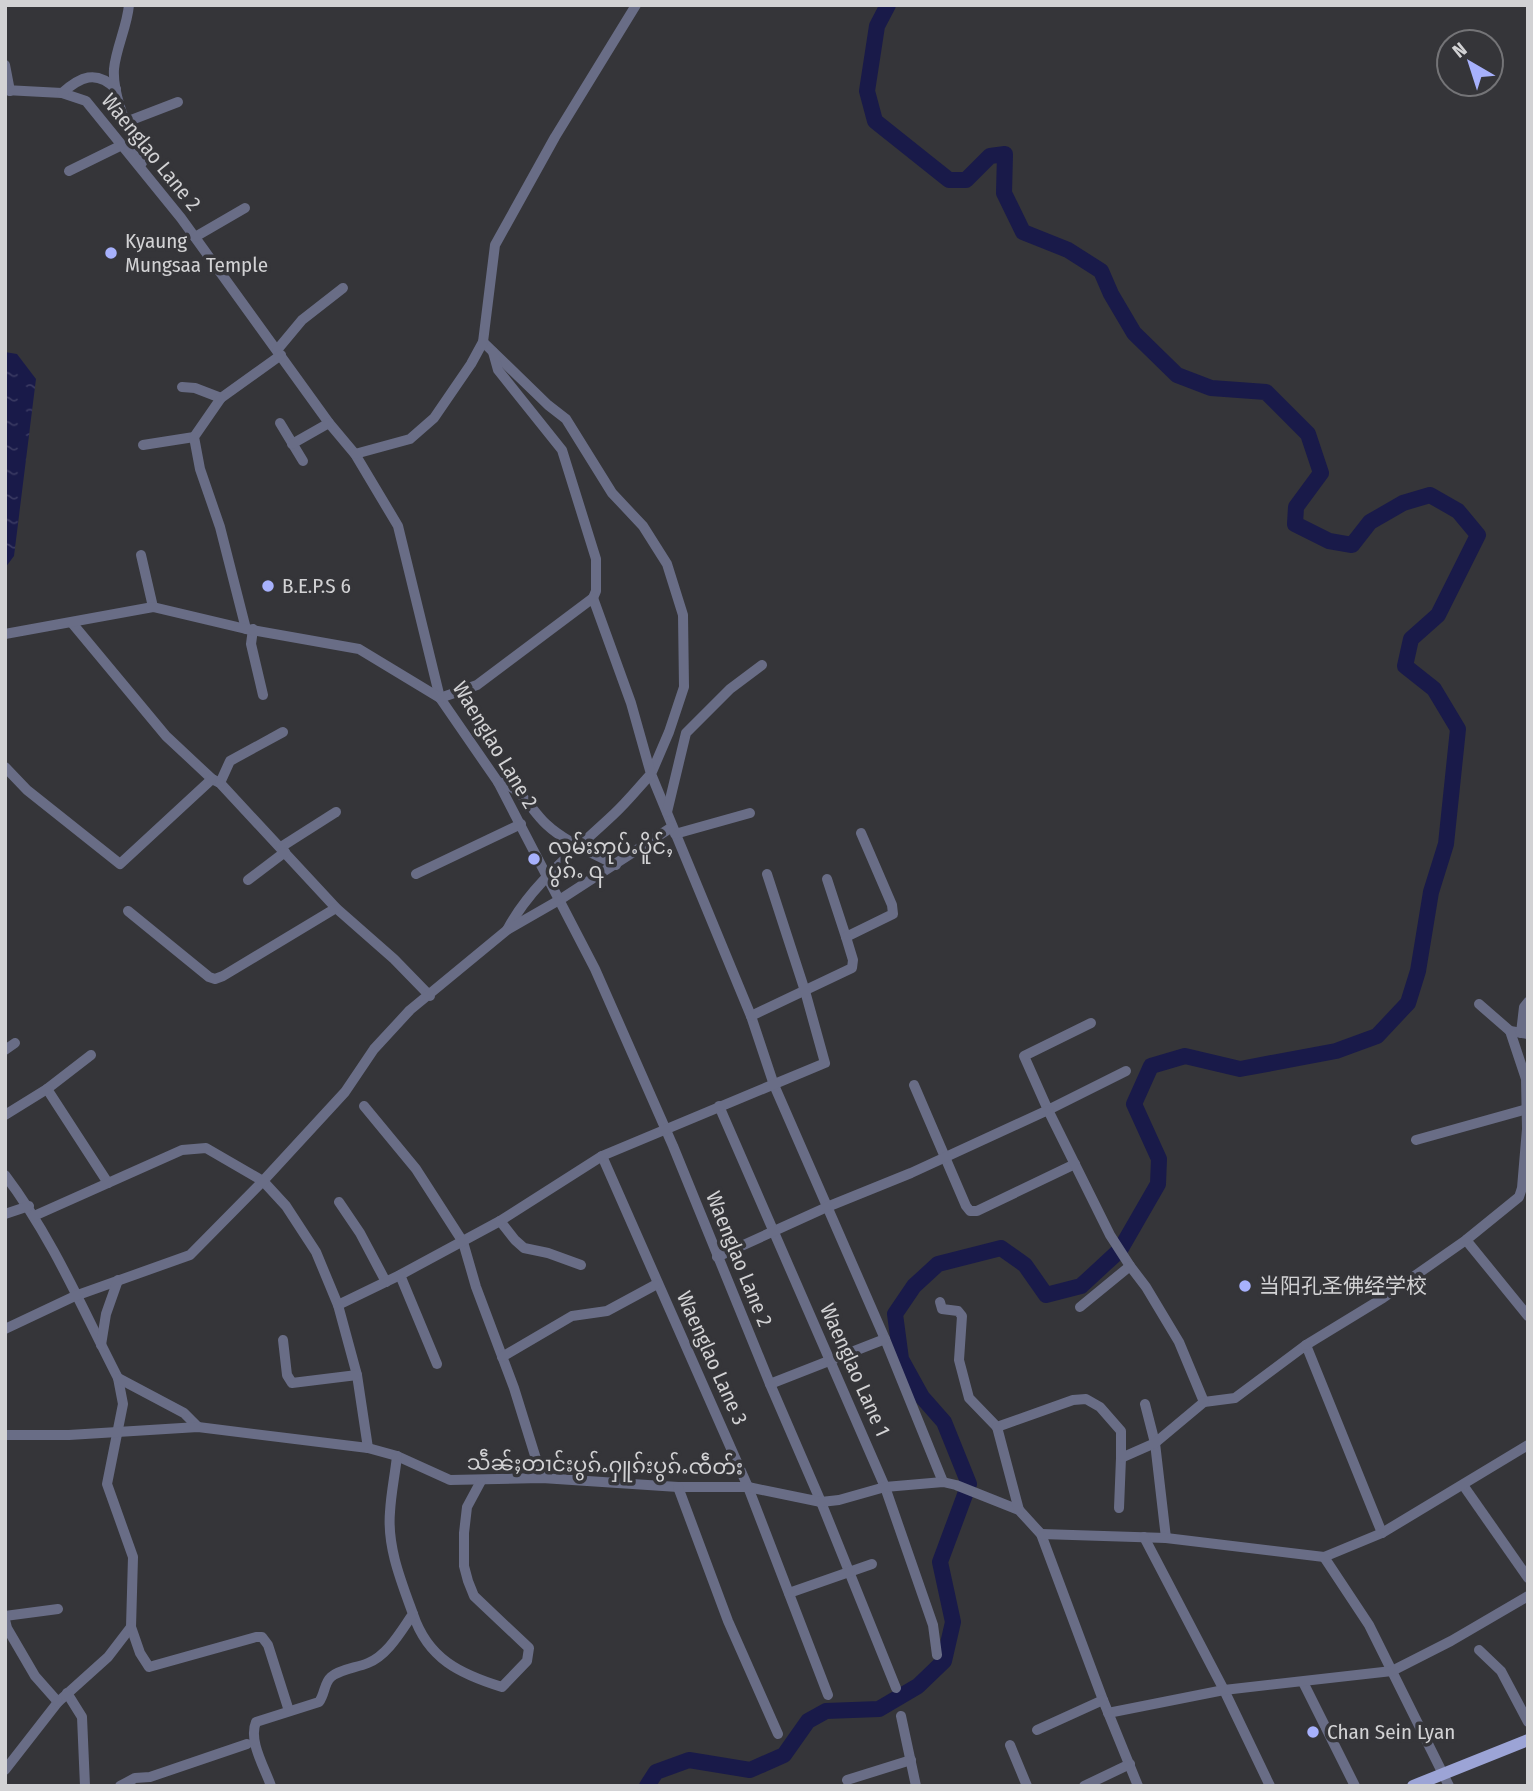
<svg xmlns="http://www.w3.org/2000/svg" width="1533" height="1791" font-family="'Fira Sans Condensed','Noto Sans SC','Noto Sans Myanmar',sans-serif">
  <defs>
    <pattern id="water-ripples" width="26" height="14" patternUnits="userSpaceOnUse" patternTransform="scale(1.75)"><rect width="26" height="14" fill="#191a49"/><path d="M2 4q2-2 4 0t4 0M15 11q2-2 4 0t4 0" fill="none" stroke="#3a3a62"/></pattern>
  </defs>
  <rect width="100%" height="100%" fill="#353539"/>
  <path fill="url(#water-ripples)" d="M5,352L17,354L36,379L14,556L5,568Z"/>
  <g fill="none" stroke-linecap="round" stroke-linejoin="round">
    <path stroke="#191a49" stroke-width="16" d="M647,1786L656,1772L689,1760L750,1770L784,1755L808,1721L826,1711L879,1709L918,1686L944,1661L953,1622L940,1562L969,1484L944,1422L922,1397L901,1359L895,1314L914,1286L938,1264L1001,1248L1025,1265L1046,1295L1081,1286L1120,1250L1158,1184L1159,1159L1134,1104L1151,1066L1185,1056L1240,1069L1336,1051L1377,1036L1408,1003L1418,971L1431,892L1446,844L1458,729L1434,689L1405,666L1411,639L1438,615L1478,535L1458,511L1430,495L1403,503L1370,522L1352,545L1329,541L1295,524L1296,507L1321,473L1308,434L1266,392L1211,388L1177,375L1134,333L1111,294L1101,271L1068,250L1023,232L1004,193L1005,154L990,156L966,180H949L875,121L867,91L877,26L888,5"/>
    <g stroke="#696d86" stroke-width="10">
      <path d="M129,5C127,27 116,48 114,69C112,98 132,137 142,163"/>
      <path d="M5,65L10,91"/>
      <path d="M5,90L62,93L86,101L181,218L329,423L355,454L398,526L440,698L498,782L595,969L673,1146L770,1384L821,1502L896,1688"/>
      <path d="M62,93C80,77 96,69 116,89"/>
      <path d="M126,122L178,102"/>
      <path d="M69,171L122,145"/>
      <path d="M195,237L245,208"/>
      <path d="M483,342L548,405L566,419L612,493L643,526L667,564L683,615L684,687L669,732L651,774L751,1016L774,1085L885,1339L943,1482"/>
      <path d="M277,350L302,320L343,288"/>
      <path d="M493,352L498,370L562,450L596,559V591L593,598"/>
      <path d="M182,387L195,388L221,398"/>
      <path d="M280,423L303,461"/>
      <path d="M292,444L329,423"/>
      <path d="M143,445L194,437"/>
      <path d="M355,454L410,439L434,418L471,364L483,342L495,245L555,137L636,5"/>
      <path d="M141,555L153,607"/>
      <path d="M72,623L166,736L212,779L220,783L336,908L394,959L430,996"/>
      <path d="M246,629L220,527L200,469L194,437L221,398L281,355"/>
      <path d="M253,629L251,644L263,695"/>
      <path d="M5,634L153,607L246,629L359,649L440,698L477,685L593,598L631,703L651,774C639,787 627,802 614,814C576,850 532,883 507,930"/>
      <path d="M5,767L27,790L120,864L212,779"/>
      <path d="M498,782C521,786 530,809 546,824C565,842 593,853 616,865"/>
      <path d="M220,783L230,761L283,732"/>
      <path d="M667,812L686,733L730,689L762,665"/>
      <path d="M675,834L750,813"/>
      <path d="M281,847L336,812"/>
      <path d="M416,874L521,824"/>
      <path d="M827,879L846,937"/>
      <path d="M248,880L285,852"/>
      <path d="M128,911L209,977L215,979L223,976L336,908"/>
      <path d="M1479,1004L1510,1031L1528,1034"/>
      <path d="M751,1016L852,968L853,960L846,937L893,914L892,905L861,833"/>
      <path d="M1091,1023L1024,1056L1048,1110L1126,1071"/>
      <path d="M1521,1033L1524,1007L1528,1002"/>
      <path d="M5,1050L15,1043"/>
      <path d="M914,1085L966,1206L970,1211H977L1075,1164"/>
      <path d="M47,1089L108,1183"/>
      <path d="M364,1106L416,1169L463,1242L476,1287L514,1388L542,1478"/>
      <path d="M719,1106L885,1487L933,1625L937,1655"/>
      <path d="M5,1115L47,1089L91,1055"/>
      <path d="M1416,1140L1527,1109"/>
      <path d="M602,1156L748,1487L828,1695"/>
      <path d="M5,1175C52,1237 83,1310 118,1378L123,1404L107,1484L133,1557L131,1627L108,1657L58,1702L5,1770"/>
      <path d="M339,1202L360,1233L386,1282"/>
      <path d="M5,1214L29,1206"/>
      <path d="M34,1216L182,1150L206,1148L263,1181L286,1206L316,1252L338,1305L357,1375L368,1448"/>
      <path d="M500,1221L515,1240L524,1248L548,1253L581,1265"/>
      <path d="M1466,1240L1528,1316"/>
      <path d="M717,1257L827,1207L911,1173L1048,1110L1110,1235L1130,1266"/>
      <path d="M400,1275L437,1364"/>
      <path d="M940,1302L942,1309L958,1311L962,1316L959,1360L969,1398L997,1427"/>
      <path d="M338,1305L400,1275L500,1221L602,1156L825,1063L805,991L767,874"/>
      <path d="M1080,1307L1130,1266L1146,1287L1179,1342L1204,1402L1235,1398L1306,1345L1382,1533"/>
      <path d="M5,1329L75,1296L190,1255L263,1181L345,1092L374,1049L410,1010L507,930L561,899L672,827"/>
      <path d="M283,1340L287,1375L292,1383L357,1375"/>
      <path d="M101,1345L106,1314L118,1280"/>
      <path d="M1306,1345L1383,1298L1466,1240L1519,1197L1522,1188L1527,1129L1526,1079L1510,1031"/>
      <path d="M502,1357L572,1316L607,1311L657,1284"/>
      <path d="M118,1378L184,1413L198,1427"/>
      <path d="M770,1384L885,1339"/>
      <path d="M1145,1404L1155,1443L1166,1538"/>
      <path d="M5,1435H69L198,1427L368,1448L397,1456L450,1480L542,1478L678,1487H748L821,1502L839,1500L885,1487L943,1482L956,1485L1019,1510L1041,1534L1103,1700L1138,1786"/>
      <path d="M1463,1485L1528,1578"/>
      <path d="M678,1487L728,1621L778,1734"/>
      <path d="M1119,1508L1121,1458"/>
      <path d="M1019,1510L997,1427L1073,1400L1086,1399L1100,1407L1121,1431V1458L1155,1443L1204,1402"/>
      <path d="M1041,1534L1166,1538L1324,1557L1382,1533L1528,1445"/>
      <path d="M1144,1537L1224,1690L1270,1786"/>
      <path d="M1324,1557L1369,1625L1449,1786"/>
      <path d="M789,1593L872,1564"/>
      <path d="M413,1614C428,1659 460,1674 502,1687L527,1661L529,1648L474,1596L468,1581L464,1566V1533L467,1507L481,1481"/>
      <path d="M5,1616L58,1609"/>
      <path d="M5,1620L7,1628L35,1676L58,1702"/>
      <path d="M131,1627L140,1653L149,1667L256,1637H262L268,1645L289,1711"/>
      <path d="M1479,1650L1501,1671L1528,1722"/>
      <path d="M1303,1682L1355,1786"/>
      <path d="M67,1693L82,1717L85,1786"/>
      <path d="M1108,1713L1224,1690L1392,1671L1451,1641L1528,1596"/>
      <path d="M901,1716L916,1786"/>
      <path d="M1037,1730L1103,1700"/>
      <path d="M1010,1745L1027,1786"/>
      <path d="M847,1780L911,1760"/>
      <path d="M120,1786L135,1778L150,1777L247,1744"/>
      <path d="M271,1786C265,1768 248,1741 256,1722L319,1702C325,1694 324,1683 331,1677C340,1669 356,1668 368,1663C388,1655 401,1631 413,1614C401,1581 387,1547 390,1512C391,1493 395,1475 397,1456"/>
      <path d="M1084,1786L1130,1764"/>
    </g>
    <path stroke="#9ca4d6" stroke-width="12" d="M1413,1786L1528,1740"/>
  </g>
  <g fill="#a7b1fc" stroke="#353539" stroke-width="2.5">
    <circle cx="111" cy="253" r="7"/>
    <circle cx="268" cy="586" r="7"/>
    <circle cx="534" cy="859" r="7"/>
    <circle cx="1245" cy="1286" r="7"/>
    <circle cx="1313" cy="1732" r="7"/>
  </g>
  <g text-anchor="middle" stroke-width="7" stroke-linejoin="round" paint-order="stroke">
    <g font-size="21" fill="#d2d2d4" stroke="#353539">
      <text transform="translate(151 152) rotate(51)" y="7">Waenglao Lane 2</text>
      <text transform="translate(495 745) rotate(59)" y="7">Waenglao Lane 2</text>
      <text transform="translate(739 1259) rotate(68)" y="7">Waenglao Lane 2</text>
      <text transform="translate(712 1358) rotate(66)" y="7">Waenglao Lane 3</text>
      <text transform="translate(855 1370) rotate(66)" y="7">Waenglao Lane 1</text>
      <text transform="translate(605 1465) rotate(1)" y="7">သဵၼ်ႈတၢင်းပွၵ်ႉႁူၵ်းပွၵ်ႉၸဵတ်း</text>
    </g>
    <g font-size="21" fill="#d2d2d4" stroke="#353539" text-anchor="start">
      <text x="125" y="248">Kyaung<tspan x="125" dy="24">Mungsaa Temple</tspan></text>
      <text x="282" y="593">B.E.P.S 6</text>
      <text x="548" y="854">လုမ်းဢုပ်ႉပိူင်ႇ<tspan x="548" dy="24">ပွၵ်ႉ ႖</tspan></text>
      <text x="1259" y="1293">当阳孔圣佛经学校</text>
      <text x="1327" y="1739">Chan Sein Lyan</text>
    </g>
  </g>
  <rect width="1533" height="1791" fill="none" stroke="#d2d2d4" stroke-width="14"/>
  <g transform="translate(1470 63) rotate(321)"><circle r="33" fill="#353539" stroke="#747477" stroke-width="2"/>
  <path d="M0-5L12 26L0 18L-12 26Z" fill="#a7b1fc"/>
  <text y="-10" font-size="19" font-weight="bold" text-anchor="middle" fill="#d2d2d4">N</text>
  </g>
</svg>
